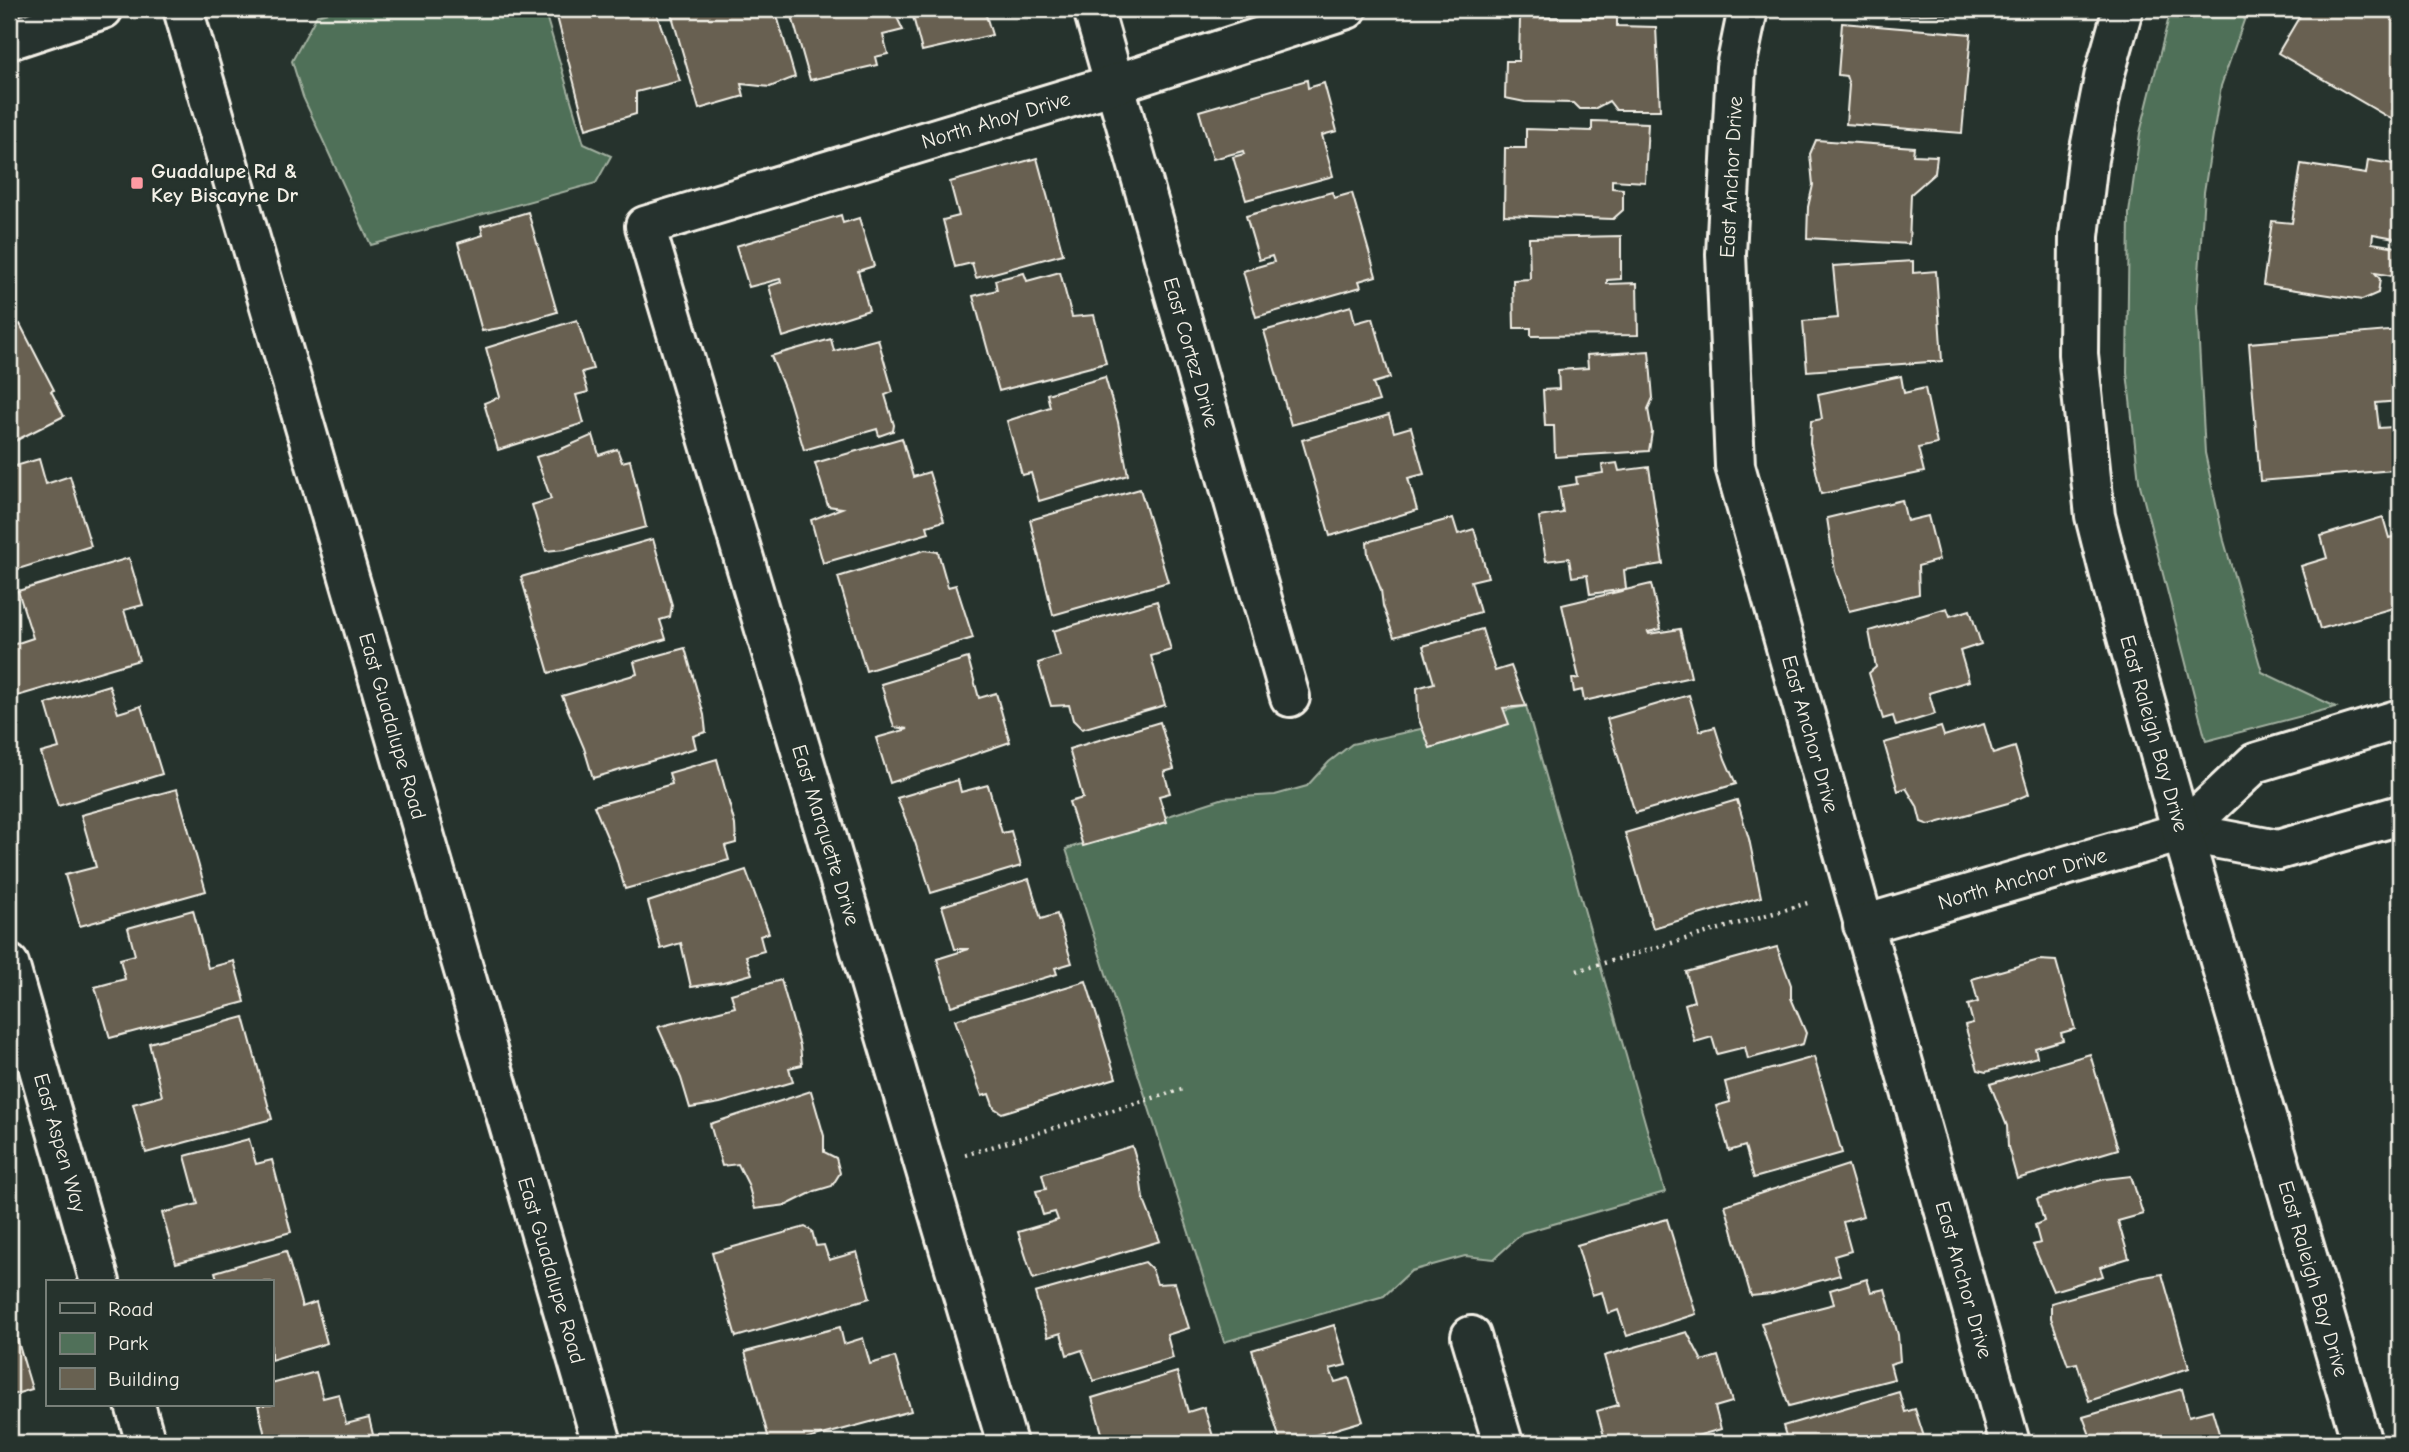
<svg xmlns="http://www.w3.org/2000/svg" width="2409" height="1452" font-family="'Comic Neue',sans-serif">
  <rect width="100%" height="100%" fill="#26332d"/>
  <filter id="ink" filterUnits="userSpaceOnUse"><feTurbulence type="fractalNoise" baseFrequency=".0143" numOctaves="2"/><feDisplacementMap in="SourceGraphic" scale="14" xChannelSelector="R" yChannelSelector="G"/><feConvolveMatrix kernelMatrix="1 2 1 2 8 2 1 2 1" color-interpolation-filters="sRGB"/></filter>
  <g filter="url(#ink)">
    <g fill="#507059" stroke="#a2b0a0" stroke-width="2">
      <path d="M339,9H544L584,144L611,156L596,183L371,245L303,97L292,61L317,15Z"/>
      <path d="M2171,9H2248L2221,86L2204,192L2197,307L2205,453L2224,541L2262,672L2336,707L2206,741L2139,481L2127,372L2129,213L2140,133Z"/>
      <path d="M1526,706L1665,1192L1522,1233L1494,1259L1465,1256L1411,1271L1384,1296L1224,1342L1066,849L1224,798L1275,795L1307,786L1329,762L1352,744Z"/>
    </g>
    <g fill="#686151" stroke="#f4f1e8" stroke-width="2">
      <path d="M555,9H655L680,81L636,92V114L586,129Z"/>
      <path d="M670,9H775L795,77L770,87L741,84L744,96L699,109Z"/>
      <path d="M790,9H893L903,30L883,35L888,54L875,57L877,65L810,80Z"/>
      <path d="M911,9H995L985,12L992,35L922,51Z"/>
      <path d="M1898,9H1980L1981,13L1898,15Z"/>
      <path d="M2304,9H2400V124L2278,53Z"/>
      <path d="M1520,17L1617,18V26L1656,27L1660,110H1616L1609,101L1594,109H1580L1574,103L1525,102L1505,98L1506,61H1519Z"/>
      <path d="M1842,23L1971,34L1962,133L1846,124L1849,85L1846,76L1838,75Z"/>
      <path d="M1307,80L1308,88L1324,83L1337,131L1322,135L1333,176L1246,200L1233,157L1244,154L1243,151L1213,159L1199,111Z"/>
      <path d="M1592,121L1648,123L1645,182L1612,180V188L1623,189V210L1613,219L1504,215L1505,148H1526V129L1592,131Z"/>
      <path d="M1816,140L1914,147L1913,155L1937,156L1935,173L1911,194L1909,244L1807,238L1808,207L1813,185L1810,154Z"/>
      <path d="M1037,158L1063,254L976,278L972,263L955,267L943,220L959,216L950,182Z"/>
      <path d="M2368,160L2400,165V239L2373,234L2372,243L2397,247L2393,276L2375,273L2380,279L2378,293L2362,300L2263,285L2272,221L2292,223L2301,164L2366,174Z"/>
      <path d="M1332,192L1334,198L1352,193L1376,276L1359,281L1361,287L1256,317L1243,271L1274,262L1272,256L1259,260L1246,216Z"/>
      <path d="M528,212L557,312L506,327L482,331L458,243L483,235L481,226Z"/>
      <path d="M841,215L843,223L859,218L874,266L858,271L869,310L783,337L769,286L781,282L780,279L749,287L736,246Z"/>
      <path d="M1621,236V279L1607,280V284L1637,283L1638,335L1531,336V328H1514L1513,280L1530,279L1529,238Z"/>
      <path d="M1913,261V273L1936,271L1942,361L1807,371L1803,321L1838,318L1833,266Z"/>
      <path d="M1060,272L1072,317L1094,315L1106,363L999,391L973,296L997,290L995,280L1024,273L1027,281Z"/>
      <path d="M1351,306L1355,323L1373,318L1390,378L1373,383L1379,401L1291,425L1264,331Z"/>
      <path d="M577,320L593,369L582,372L588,392L576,395L584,423L498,450L484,403L500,397L486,348Z"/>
      <path d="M20,324L54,390L51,391L64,416L9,444V330Z"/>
      <path d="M2400,330V401L2376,403L2379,428L2393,427L2396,460L2394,470L2260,481L2249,343Z"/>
      <path d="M831,339L834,351L878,339L893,392L885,395L894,425L893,431L879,436L877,429L804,450L789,400L771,356Z"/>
      <path d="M1649,351L1653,398L1648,409L1652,432L1649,451L1555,457L1554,426H1545L1543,390L1559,389L1558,370L1588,368L1587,355Z"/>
      <path d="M1901,376L1904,393L1925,388L1937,444L1918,448L1924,472L1821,494L1810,443L1811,421L1822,419L1818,394Z"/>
      <path d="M1105,377L1118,422L1128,475L1039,501L1031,473L1022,475L1007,421L1050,407L1047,394Z"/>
      <path d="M1389,415L1394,432L1411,427L1424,474L1408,478L1417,510L1330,536L1302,440Z"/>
      <path d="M593,435L599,455L617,449L622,462L630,460L646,527L565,549L546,551L532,505L551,499L536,457L559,450Z"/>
      <path d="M902,438L913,477L929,472L944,521L927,526L929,533L823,563L811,520L842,508L828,506L815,463Z"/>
      <path d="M39,459L46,484L70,476L91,546L9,572V468Z"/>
      <path d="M1617,463L1619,471L1649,467L1663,564L1624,570L1626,589L1590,594L1587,575L1572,577L1569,558L1546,561L1539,517L1563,513L1559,487L1577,484L1576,477L1603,473L1602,465Z"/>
      <path d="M1140,489L1168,582L1053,615L1030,520Z"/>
      <path d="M1902,500L1907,521L1928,516L1939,560L1918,566L1919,594L1849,611L1835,571L1827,518Z"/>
      <path d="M2383,517L2389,538L2400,535V606L2320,629L2301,566L2327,558L2321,536Z"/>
      <path d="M1453,518L1458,534L1474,529L1488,577L1471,581L1480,612L1394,637L1383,606L1381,590L1368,555L1367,542Z"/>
      <path d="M653,539L672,605L670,617L660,620L666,639L549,673L521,577Z"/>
      <path d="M925,550L938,552L948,587L956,585L973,638L866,671L838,577Z"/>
      <path d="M129,558L143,605L124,610L139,660L14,697L9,679V646L33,638L18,591Z"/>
      <path d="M1651,584L1661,629L1648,632L1649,634L1680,629L1691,677L1584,701L1582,690L1574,692L1572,679L1579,678L1562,605Z"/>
      <path d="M1157,601L1171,650L1151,656L1165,705L1082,729L1073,720L1069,705L1051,706L1038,663L1060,656L1053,631Z"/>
      <path d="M1947,608L1950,616L1970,610L1981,644L1960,651L1969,681L1929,693L1935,714L1896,726L1893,716L1883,719L1869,673L1876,667L1869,631Z"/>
      <path d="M1482,629L1495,671L1511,666L1526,706L1503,708L1509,724L1430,748L1418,717L1417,688L1434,683L1423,646Z"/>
      <path d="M685,648L704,715L706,732L693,736L696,748L593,778L584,748L562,696L637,674L634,662Z"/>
      <path d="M968,658L979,698L996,693L1010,742L890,783L876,738L908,729L894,727L881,684Z"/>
      <path d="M109,685L118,713L141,706L162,774L58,806L41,753L59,748L46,704Z"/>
      <path d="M1689,695L1700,731L1715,727L1725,759L1736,784L1635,813L1607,719Z"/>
      <path d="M1160,722L1174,769L1164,772L1170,793L1159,796L1167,822L1083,846L1069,802L1083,798L1069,749Z"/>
      <path d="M1984,724L1993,754L2015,747L2029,794L2008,803L1929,825L1921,822L1917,806L1906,788L1898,791L1884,743L1941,727L1944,736Z"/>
      <path d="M717,759L735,825L736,843L725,846L729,860L625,889L616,858L594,806L672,784L669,773Z"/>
      <path d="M958,780L961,792L988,785L1002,833L1011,831L1021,866L931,893L915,842L897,798Z"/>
      <path d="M177,789L206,891L80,926L65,875L96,867L81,815Z"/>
      <path d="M1737,800L1749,839L1761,897L1653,928L1625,833Z"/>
      <path d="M746,870L769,933L760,936L764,951L746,956L752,974L723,982L691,987L681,943L661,949L648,902Z"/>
      <path d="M1029,879L1041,919L1057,914L1072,963L1055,968L1057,974L951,1006L937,959L969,949H955L942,906Z"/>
      <path d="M193,910L208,968L234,961L245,1002L110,1038L95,987L125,979L120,959L135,955L128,928Z"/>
      <path d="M1777,947L1791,985V998L1806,1033L1803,1044L1748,1059L1745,1047L1717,1054L1712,1037L1695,1042L1685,1004L1694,1001L1686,972Z"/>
      <path d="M2039,960L2056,961L2075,1029L2061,1033L2063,1040L2035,1048L2037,1057L1986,1072L1978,1070L1965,1025L1973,1023L1968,1005L1978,1002L1972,979Z"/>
      <path d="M781,980L800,1046L802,1065L789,1068L793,1082L720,1103L690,1108L681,1078L658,1027L735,1007L731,994Z"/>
      <path d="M1086,981L1116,1078L1002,1113L994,1108L989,1094L982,1096L955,1020Z"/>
      <path d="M244,1017L272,1119L146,1153L133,1104L162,1096L149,1043Z"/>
      <path d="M2090,1054L2118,1149L2017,1179L2008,1147L2007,1126L1990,1084Z"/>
      <path d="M1814,1057L1842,1153L1754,1178L1745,1146L1729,1151L1716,1106L1730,1102L1725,1082Z"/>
      <path d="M811,1091L824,1136V1152L836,1158L840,1173L832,1186L815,1191L787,1205L755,1209L748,1184L738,1164L722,1166L710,1124Z"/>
      <path d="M249,1139L256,1164L272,1160L291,1232L176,1263L162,1213L198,1204L185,1156Z"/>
      <path d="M1132,1146L1139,1169L1143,1198L1160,1241L1033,1279L1018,1232L1058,1220L1055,1212L1043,1215L1036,1191L1046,1189L1042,1174Z"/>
      <path d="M1848,1165L1863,1216L1843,1222L1851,1251L1834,1256L1840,1275L1772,1294L1751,1296L1725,1205Z"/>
      <path d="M2131,1176L2143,1214L2118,1221L2129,1258L2100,1267L2103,1276L2053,1291L2033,1245L2040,1243L2035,1225L2044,1221L2037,1199L2105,1179Z"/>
      <path d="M1667,1219L1696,1314L1627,1336L1618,1310L1608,1314L1602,1292L1592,1295L1577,1245Z"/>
      <path d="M805,1227L812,1231L816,1246L824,1245L829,1260L857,1252L870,1298L736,1337L712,1253Z"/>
      <path d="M286,1251L302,1307L316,1302L327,1343L271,1360V1282H218L215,1272Z"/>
      <path d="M1145,1262L1152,1269L1157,1284L1175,1283L1189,1328L1167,1335L1173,1358L1094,1381L1082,1350L1067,1355L1061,1333L1048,1337L1035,1293Z"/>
      <path d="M2162,1274L2189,1368L2089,1401L2077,1363L2068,1365L2051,1318V1303L2139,1278Z"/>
      <path d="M1867,1279L1871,1292L1885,1289L1898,1335L1900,1361L1890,1364L1894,1379L1789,1406L1761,1323L1834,1304L1830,1290Z"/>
      <path d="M1334,1325L1346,1365L1330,1369L1335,1382L1349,1378L1363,1421L1288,1443H1281L1252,1350Z"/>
      <path d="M840,1327L844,1344L863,1338L870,1364L895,1357L911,1411L793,1443H770L745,1352Z"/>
      <path d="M1687,1332L1702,1361L1718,1356L1732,1402L1715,1407L1721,1429L1673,1443H1606L1597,1411L1618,1405L1604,1356Z"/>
      <path d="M16,1335L32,1389L9,1396V1337Z"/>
      <path d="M316,1372L323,1398L339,1394L346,1424L369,1418L375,1443H238L265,1436L258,1405H271V1384Z"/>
      <path d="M1177,1372L1188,1412L1204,1407L1215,1443H1112L1117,1442L1104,1440L1092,1398Z"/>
      <path d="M2182,1389L2189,1416L2212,1410L2222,1443H2093L2083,1417Z"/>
      <path d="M1899,1392L1905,1412L1915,1409L1926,1443H1788L1783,1426Z"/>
      <path d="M1366,1437L1367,1443H1346Z"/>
    </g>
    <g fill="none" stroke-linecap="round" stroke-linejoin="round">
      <defs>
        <g id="minor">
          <path id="s1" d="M1093,9L1290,697"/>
          <path id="s2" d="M1748,9L1736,67L1726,254L1735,466L2010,1443"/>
          <path d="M2182,832L2278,850L2400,815"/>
          <path id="s3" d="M1863,925L2182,832L2255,763L2400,719"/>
          <path id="s4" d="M9,964L100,1282"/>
          <path d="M1471,1336L1503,1443"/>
          <path d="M135,1405L146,1443"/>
          <path id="s5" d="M1007,1443L645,226L1115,84L1347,9"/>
        </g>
        <g id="tertiary">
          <path id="s6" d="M2123,9L2105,73L2088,159L2079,236L2078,354L2095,516L2113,587L2182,832L2362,1443"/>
          <path d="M9,40L103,9"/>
        </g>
        <g id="secondary">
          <path id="s7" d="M183,9L602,1443"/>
        </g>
      </defs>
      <use href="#minor" stroke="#f4f1e8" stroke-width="44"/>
      <use href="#tertiary" stroke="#f4f1e8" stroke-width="44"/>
      <use href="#secondary" stroke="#f4f1e8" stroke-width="44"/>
      <g stroke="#f4f1e8" stroke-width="4.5" stroke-dasharray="2 5" stroke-linecap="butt">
        <path d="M1577,971L1811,902"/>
        <path d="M965,1155L1186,1088"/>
      </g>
      <use href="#minor" stroke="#26332d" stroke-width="38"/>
      <use href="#tertiary" stroke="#26332d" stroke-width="38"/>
      <use href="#secondary" stroke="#26332d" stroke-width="38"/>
    </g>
  </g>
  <rect fill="#ff9aa2" stroke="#26332d" stroke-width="2.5" x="130" y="176" width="14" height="14" rx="3.5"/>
  <g text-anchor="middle" stroke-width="6" stroke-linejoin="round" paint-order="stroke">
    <g font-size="21" fill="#f4f1e8" stroke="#26332d">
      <text dy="7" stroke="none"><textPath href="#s5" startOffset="1636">North Ahoy Drive</textPath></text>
      <text transform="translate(1731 177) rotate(-87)" y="7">East Anchor Drive</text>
      <text dy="7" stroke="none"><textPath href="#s1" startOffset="357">East Cortez Drive</textPath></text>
      <text dy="7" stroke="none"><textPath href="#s7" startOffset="747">East Guadalupe Road</textPath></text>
      <text dy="7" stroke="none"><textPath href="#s2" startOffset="737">East Anchor Drive</textPath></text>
      <text dy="7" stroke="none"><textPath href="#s6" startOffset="738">East Raleigh Bay Drive</textPath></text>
      <text transform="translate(826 835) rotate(73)" y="7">East Marquette Drive</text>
      <text dy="7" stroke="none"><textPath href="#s3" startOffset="166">North Anchor Drive</textPath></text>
      <text dy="7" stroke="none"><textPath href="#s4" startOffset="186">East Aspen Way</textPath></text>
      <text dy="7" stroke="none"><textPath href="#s7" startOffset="1314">East Guadalupe Road</textPath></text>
      <text dy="7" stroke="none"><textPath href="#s6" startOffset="1306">East Raleigh Bay Drive</textPath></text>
      <text dy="7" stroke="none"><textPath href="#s2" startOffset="1304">East Anchor Drive</textPath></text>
    </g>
    <g font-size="21" font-weight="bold" fill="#f4f1e8" stroke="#26332d" text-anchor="start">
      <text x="151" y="178">Guadalupe Rd &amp;<tspan x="151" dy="24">Key Biscayne Dr</tspan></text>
    </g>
  </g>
  <rect width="2409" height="1452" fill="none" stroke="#26332d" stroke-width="35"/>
  <rect x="18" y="18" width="2374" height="1417" fill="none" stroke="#f4f1e8" stroke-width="2.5" filter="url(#ink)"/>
  <rect x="46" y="1280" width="228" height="126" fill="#26332d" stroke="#787f78" stroke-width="2"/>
  <rect x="60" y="1303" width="35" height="10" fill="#26332d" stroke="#787f78" stroke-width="2"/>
  <text x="108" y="1316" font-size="21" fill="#f4f1e8">Road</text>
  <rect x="60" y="1333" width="35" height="21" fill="#507059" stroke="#787f78" stroke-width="2"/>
  <text x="108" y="1350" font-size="21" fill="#f4f1e8">Park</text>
  <rect x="60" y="1368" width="35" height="21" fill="#686151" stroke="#787f78" stroke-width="2"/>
  <text x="108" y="1386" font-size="21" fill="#f4f1e8">Building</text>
</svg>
